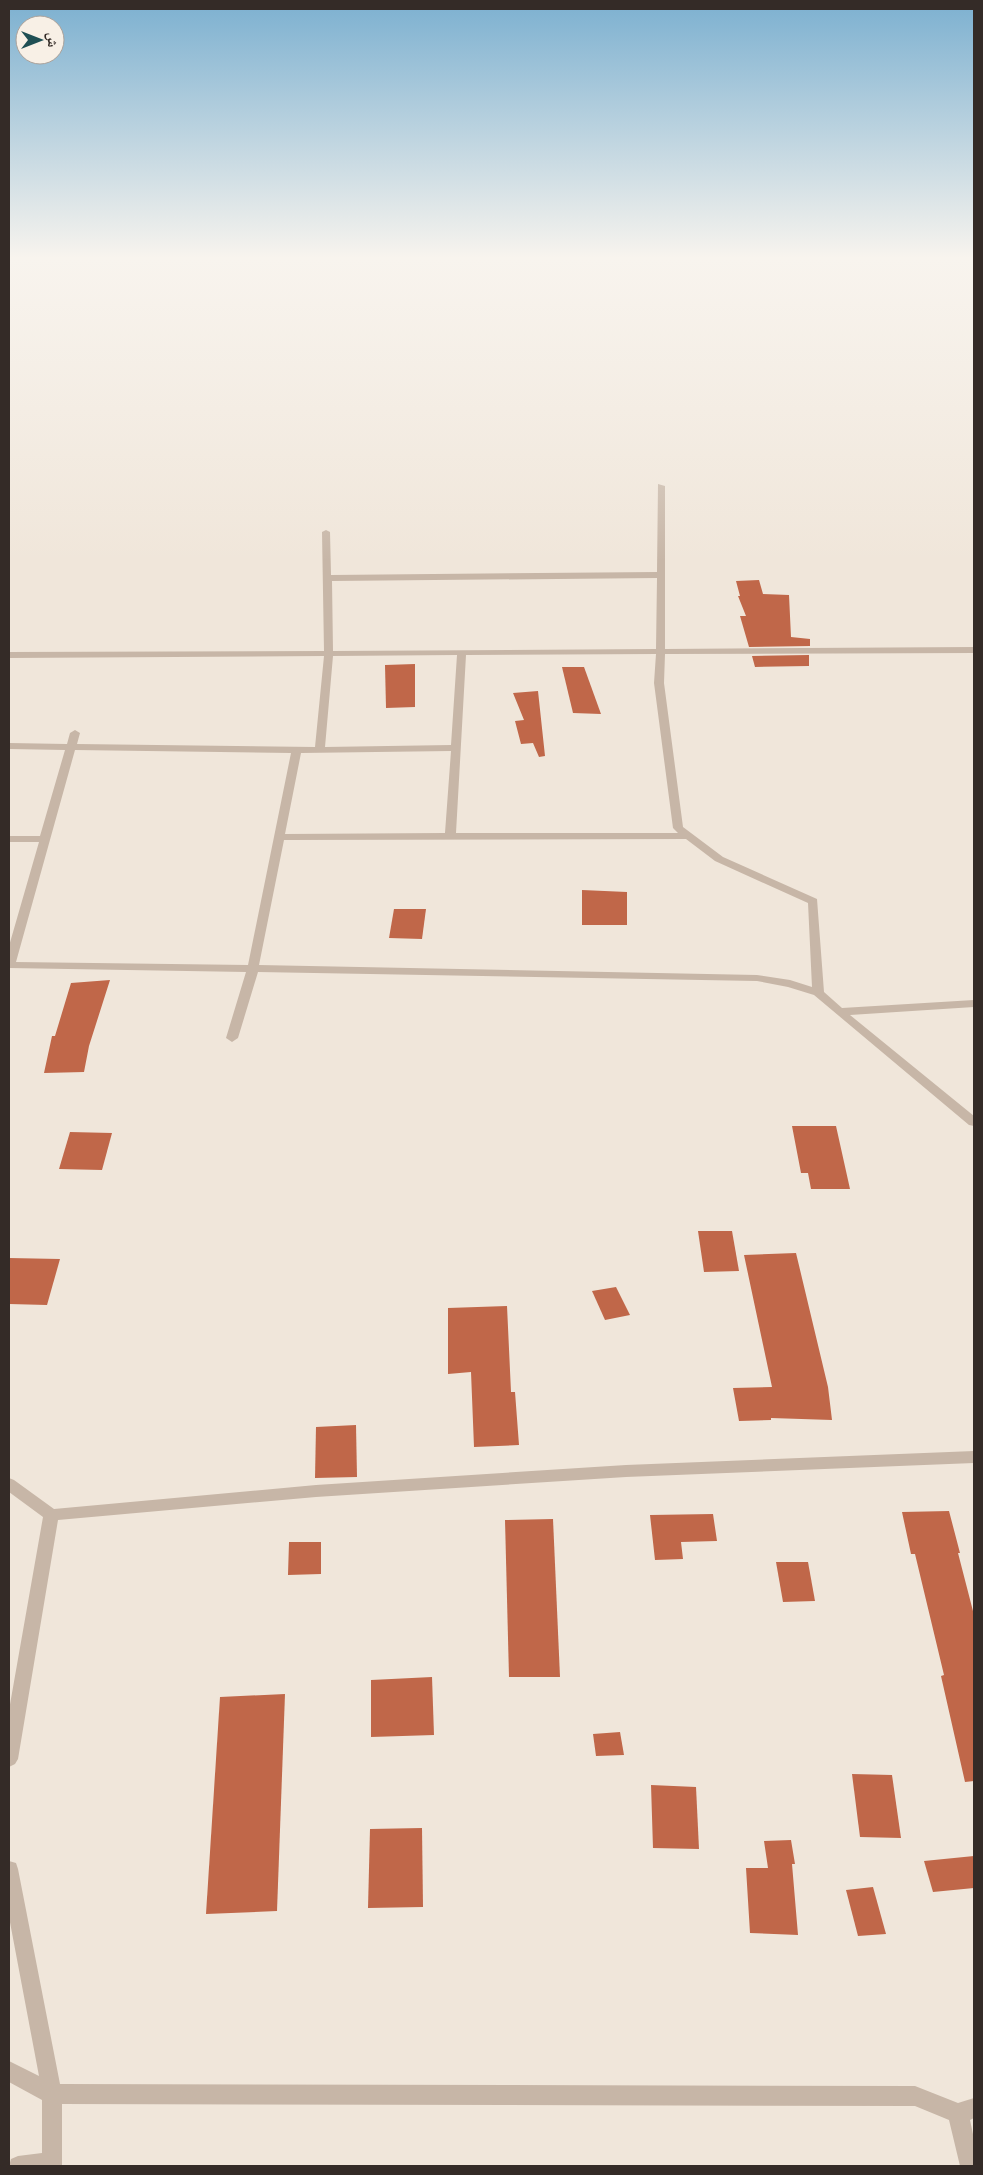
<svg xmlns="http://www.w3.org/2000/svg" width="983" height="2175" font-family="Commissioner,'Noto Naskh Arabic',sans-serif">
  <rect width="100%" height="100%" fill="#f0e6da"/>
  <g fill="#c06749">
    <path d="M759,580L763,594L789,595L791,637L810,639V646L749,647L740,616H746L738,596H740L736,581Z"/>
    <path d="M809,655V666L755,667L752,656Z"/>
    <path d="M415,664V707L386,708L385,665Z"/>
    <path d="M562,667H584L601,714L573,713Z"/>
    <path d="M538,691L545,756L539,757L533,743L521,744L515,721L524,720L513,693Z"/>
    <path d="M582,890L627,892V925H582Z"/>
    <path d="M394,909H426L422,939L389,938Z"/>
    <path d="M110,980L89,1046L84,1072L44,1073L52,1036H55L71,983Z"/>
    <path d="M792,1126H836L850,1189H811L808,1173H801Z"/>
    <path d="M70,1132L112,1133L102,1170L59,1169Z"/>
    <path d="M698,1231H732L739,1271L704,1272Z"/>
    <path d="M796,1253L828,1387L832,1420L771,1418V1420L739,1421L733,1388L772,1387L744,1255Z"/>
    <path d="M9,1258L60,1259L47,1305L9,1304Z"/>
    <path d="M616,1287L630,1315L605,1320L592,1291Z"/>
    <path d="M507,1306L511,1392H515L519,1445L474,1447L471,1372L448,1374V1308Z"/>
    <path d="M356,1425L357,1477L315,1478L316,1427Z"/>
    <path d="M949,1511L960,1553H958L974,1615V1781L965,1782L941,1676L944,1675L915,1554H911L902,1512Z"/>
    <path d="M713,1514L717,1541L681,1542L683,1559L655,1560L650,1515Z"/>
    <path d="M553,1519L560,1677H509L505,1520Z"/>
    <path d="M289,1542H321V1574L288,1575Z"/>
    <path d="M776,1562H808L815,1601L783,1602Z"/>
    <path d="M432,1677L434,1735L371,1737V1680Z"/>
    <path d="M285,1694L277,1911L206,1914L220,1697Z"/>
    <path d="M620,1732L624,1755L596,1756L593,1734Z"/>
    <path d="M852,1774L892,1775L901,1838L860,1837Z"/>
    <path d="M651,1785L696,1787L699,1849L653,1848Z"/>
    <path d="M422,1828L423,1907L368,1908L370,1829Z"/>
    <path d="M791,1840L795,1864H792L798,1935L750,1933L746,1868H768L764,1841Z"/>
    <path d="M974,1856V1888L933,1892L924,1861Z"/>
    <path d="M873,1887L886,1934L858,1936L846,1890Z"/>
  </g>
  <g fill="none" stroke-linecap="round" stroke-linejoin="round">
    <g fill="#c7b6a7" fill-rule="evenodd">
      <path d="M658,484L665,486V649L974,647V653L665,654L664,683L683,827L723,857L817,899L824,992L842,1008L974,1000V1007L850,1015L974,1116V1126L969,1125L814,995L788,987L757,981L258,972L238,1038L232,1042L226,1038L246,972L9,968V946L39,842H9V836H40L65,750L9,749V743L67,744L70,733L75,730L80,733L77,744L315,747L324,656L9,658V652L324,651L322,532L326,530L330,532L331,575L657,572ZM657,578L656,649L333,651L332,581ZM656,654L654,683L673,828L678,833H456L466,655ZM457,655L451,745L325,747L333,656ZM75,750L291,753L248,965L16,962ZM451,751L445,833L285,834L301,753ZM686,839L715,861L808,903L812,987L790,980L757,975L259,965L284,840Z"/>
      <path d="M974,1451V1463L626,1477L316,1497L58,1520L18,1759L15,1764L9,1767V1710L43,1517L9,1492V1478L14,1480L54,1509L316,1485L626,1465Z"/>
      <path d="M9,1861L16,1863L18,1869L60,2084L915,2086L958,2103L974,2098V2118L970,2120L974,2139V2166H960L949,2120L915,2106L62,2104V2166H9L11,2159L18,2156L42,2153V2100L9,2082V2061L39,2076L9,1917Z"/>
    </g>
  </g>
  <linearGradient id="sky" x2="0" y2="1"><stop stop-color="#7cb0d0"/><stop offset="0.46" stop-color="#f8f4ee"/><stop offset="1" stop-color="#f8f4ee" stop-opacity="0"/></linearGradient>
  <rect width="983" height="561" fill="url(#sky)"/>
  <rect width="983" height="2175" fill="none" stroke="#342b27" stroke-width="20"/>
  <g transform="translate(40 40) rotate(90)"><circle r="24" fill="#f8f0e6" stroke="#aaa19a"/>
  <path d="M0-4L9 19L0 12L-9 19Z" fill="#1f4f54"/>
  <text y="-8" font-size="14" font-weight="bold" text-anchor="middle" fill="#342b27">ش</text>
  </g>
</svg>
